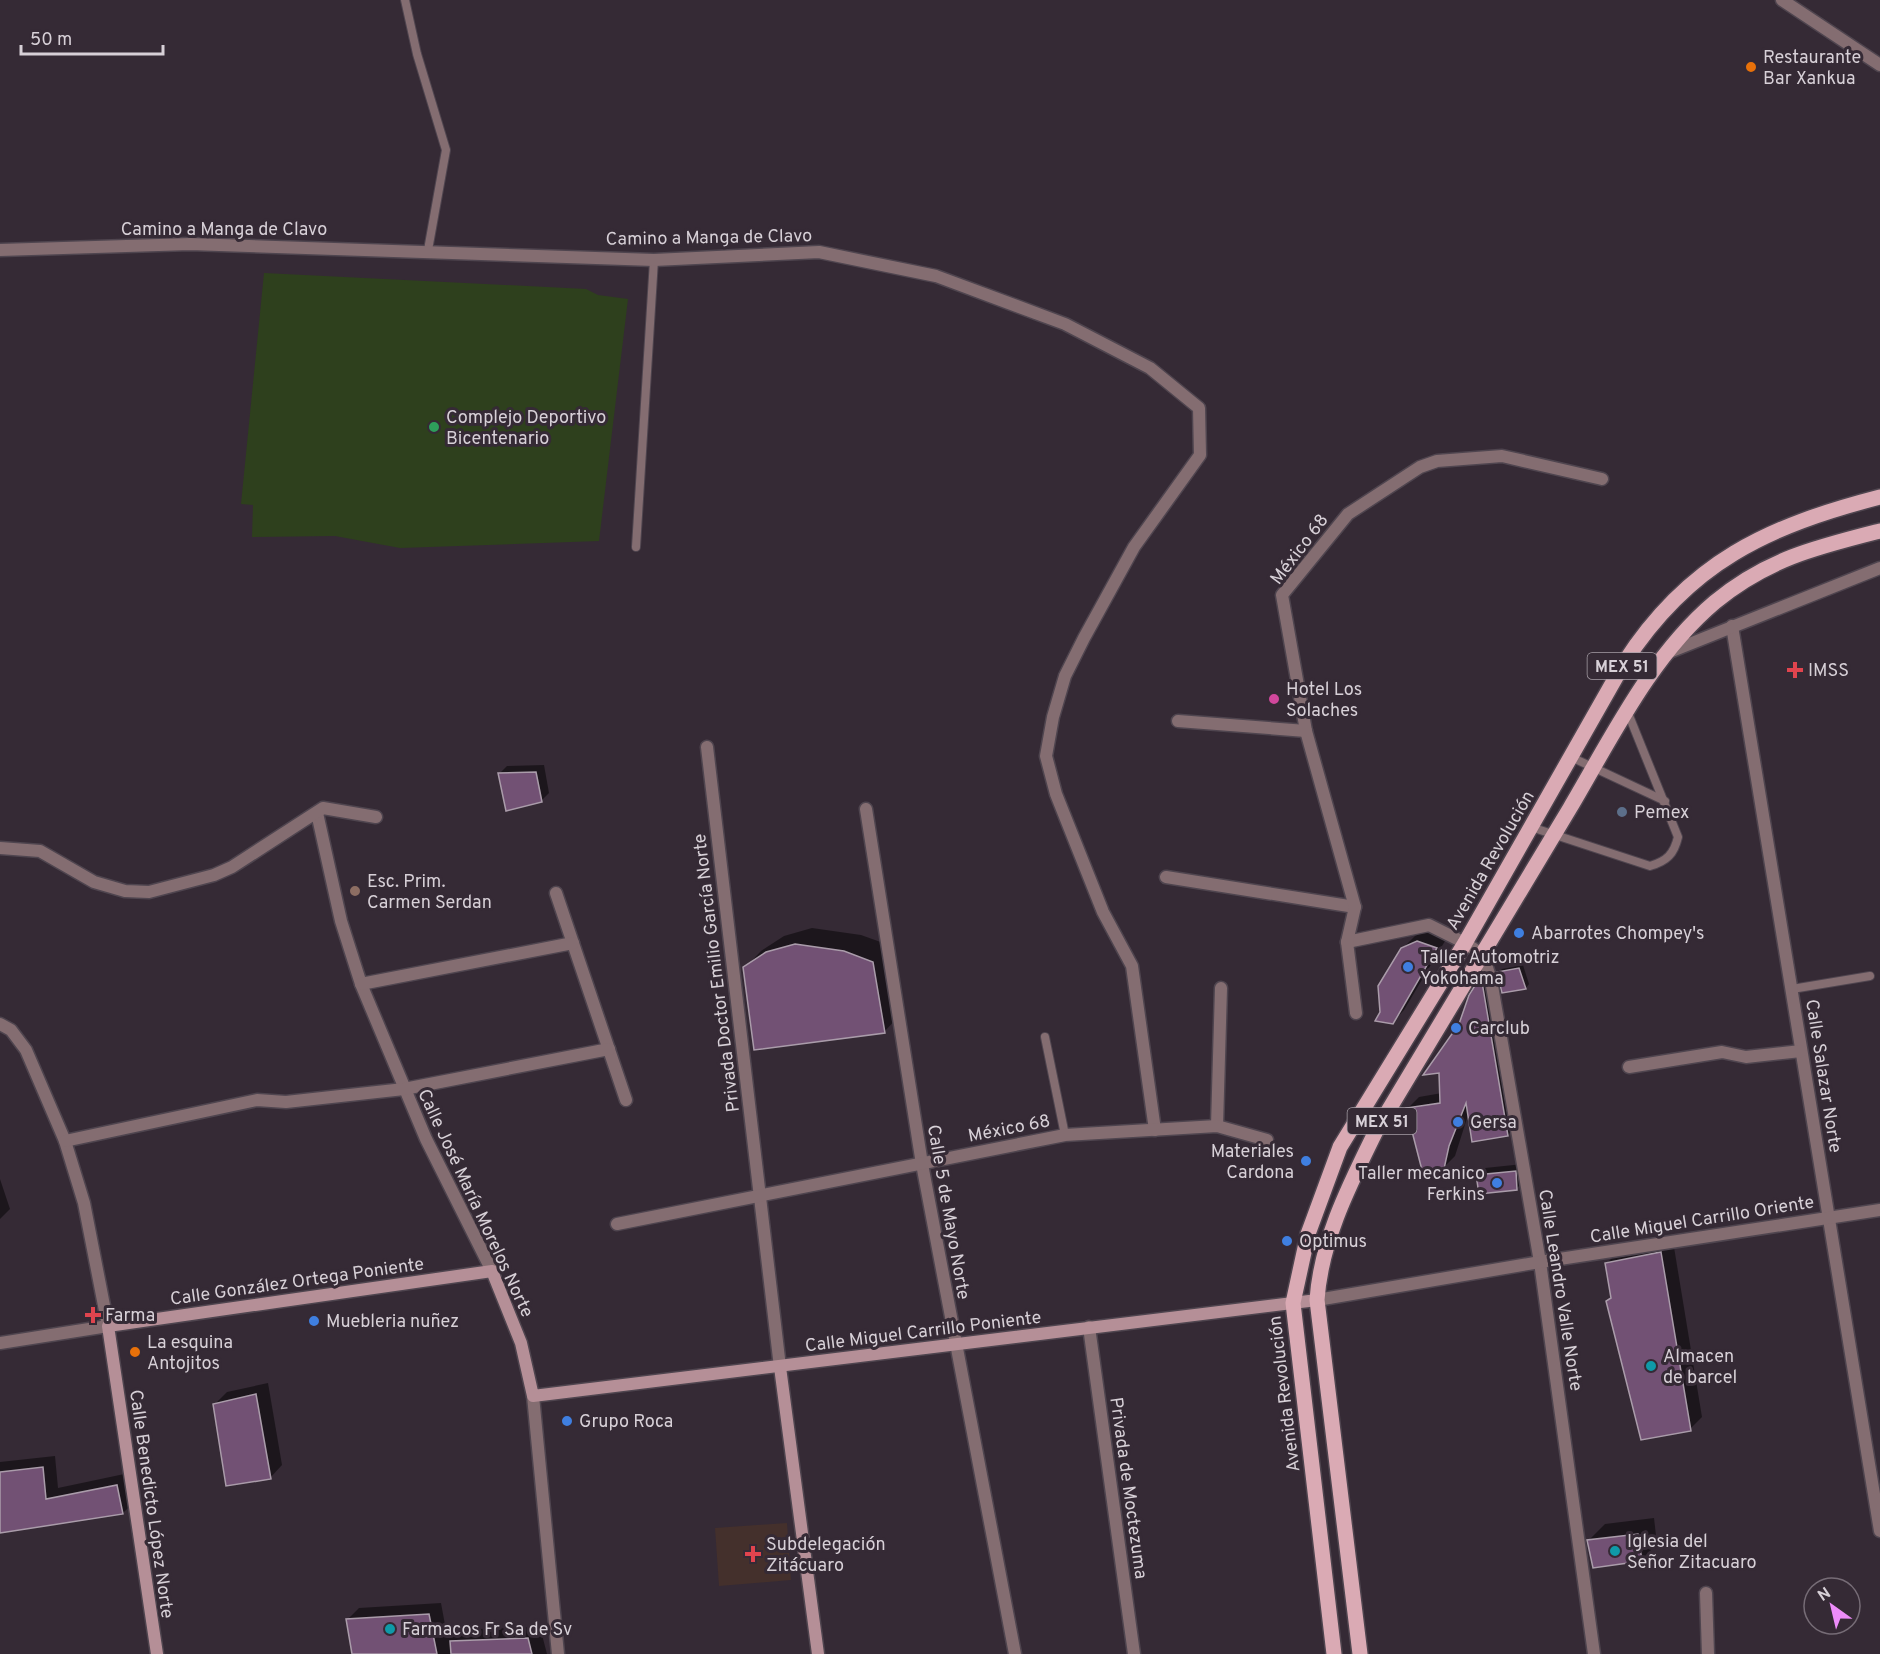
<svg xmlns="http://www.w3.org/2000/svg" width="1880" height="1654" font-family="Overpass,sans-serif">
  <rect width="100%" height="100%" fill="#352a35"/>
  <path fill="#44302c" d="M787,1523L791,1580L719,1586L715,1528Z"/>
  <path fill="#2e401d" d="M264,273L586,289L598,295L628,299L599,541L400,548L335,536L252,537L253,505L241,504Z"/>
  <g fill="#0007">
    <path d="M544,765L549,793L541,801L499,774L507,766Z"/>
    <path d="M812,928L861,935L889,945L900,1015L884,1032L745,968L761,951L784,936Z"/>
    <path d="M1430,929L1448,936L1404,1010L1392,1023L1381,1012L1402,949L1415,936Z"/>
    <path d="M1523,965L1529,984L1526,988L1499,972L1502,969Z"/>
    <path d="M1493,966L1519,1123L1508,1135L1469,1112L1455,1156L1443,1168L1407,1109L1419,1097L1442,1093L1471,996L1482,977Z"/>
    <path d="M1523,1164L1524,1181L1516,1189L1478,1176L1485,1168Z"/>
    <path d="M0,1179L10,1209L0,1219Z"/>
    <path d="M1673,1241L1702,1417L1690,1429L1612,1297L1607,1263L1619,1251Z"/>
    <path d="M268,1383L282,1465L270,1478L215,1404L227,1392Z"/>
    <path d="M55,1456L58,1488L129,1473L135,1501L123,1513L0,1532V1462Z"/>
    <path d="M1654,1518L1657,1544L1641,1560L1589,1540L1605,1524Z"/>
    <path d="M441,1603L446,1630L540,1627L547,1654H354L347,1620L359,1608Z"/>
  </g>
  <g fill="#725174" stroke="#aa9caa" stroke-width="1.5">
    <path d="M536,772L542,802L506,811L498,773Z"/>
    <path d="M1417,941L1437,948L1393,1024L1375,1021L1380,1012L1378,986L1401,948Z"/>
    <path d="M795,944L844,951L873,962L885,1033L754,1050L743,967L766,952Z"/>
    <path d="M1519,968L1526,989L1502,993L1497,972Z"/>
    <path d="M1481,976L1508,1136L1472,1142L1466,1103L1449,1146L1444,1169L1423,1174L1406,1108L1440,1103L1439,1073L1423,1075L1459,1024L1469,995Z"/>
    <path d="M1516,1171L1517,1190L1479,1194L1476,1175Z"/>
    <path d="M1661,1252L1691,1431L1641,1440L1606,1301L1611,1298L1605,1263Z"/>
    <path d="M256,1394L271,1479L226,1486L213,1404Z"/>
    <path d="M43,1467L46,1499L117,1485L123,1514L0,1533V1472Z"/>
    <path d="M1638,1534L1642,1561L1593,1568L1587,1540Z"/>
    <path d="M429,1614L437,1654H352L346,1619Z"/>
    <path d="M528,1638L532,1654H451L450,1641Z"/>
  </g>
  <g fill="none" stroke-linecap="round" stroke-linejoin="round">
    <defs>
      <g id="lane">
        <path d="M405,0L417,54L446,150L428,250"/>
        <path d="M636,547L654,260"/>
        <path d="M1571,757L1665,801"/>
        <path d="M1531,827L1650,866C1667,861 1674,854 1678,837L1628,713"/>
        <path d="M1792,989L1870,976"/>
        <path d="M1045,1037L1065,1135"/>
      </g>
      <g id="street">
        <path d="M1782,0L1880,65"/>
        <path d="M0,250L190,244L654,260L819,252L936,276L1065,324L1150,368L1199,408L1200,455L1134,547L1084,638L1065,676L1053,717L1046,756L1056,794L1103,912L1132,966L1155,1130"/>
        <path d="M1732,626L1880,1531"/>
        <path d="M1667,653L1880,568"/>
        <path d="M1178,721L1306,731"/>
        <path d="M707,747L780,1367"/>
        <path d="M866,809L922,1164L1015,1654"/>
        <path d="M317,813L341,921L361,984L426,1139L492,1271"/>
        <path d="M0,848L40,851L94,882L125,891L149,892L214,875L232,867L323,808L376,817"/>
        <path d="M1166,877L1355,907"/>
        <path d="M556,893L626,1100"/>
        <path d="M1347,942L1429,925L1465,943L1483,955L1491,980L1540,1262L1594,1654"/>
        <path d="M361,984L573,943"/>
        <path d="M1356,1013L1347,942L1355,907L1306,731L1282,595L1348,514L1420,467L1437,461L1502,456L1602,479"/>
        <path d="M0,1024L11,1030L26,1050L65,1141L84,1203L108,1326L0,1343"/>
        <path d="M1629,1067L1722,1052L1746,1057L1801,1051"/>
        <path d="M1217,1126L1221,988"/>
        <path d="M65,1141L257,1100L286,1102L404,1089L609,1049"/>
        <path d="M617,1224L1065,1135L1217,1126L1267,1140"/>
        <path d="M1317,1300L1540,1262L1880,1210"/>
        <path d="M1089,1327L1134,1654"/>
        <path d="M533,1396L558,1654"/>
        <path d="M1706,1593L1708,1654"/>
      </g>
      <g id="secondary">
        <path d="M780,1367L818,1654"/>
        <path d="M157,1654L108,1326L492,1271L521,1343L533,1396L1317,1300"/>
      </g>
      <g id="primary">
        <path d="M1334,1654L1293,1303L1308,1234L1340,1147L1465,943L1624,663C1689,562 1768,526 1880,497"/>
        <path d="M1360,1654L1317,1300C1321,1240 1350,1184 1376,1131C1441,1024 1505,916 1570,808C1612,737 1651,656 1715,602C1767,559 1817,547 1880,531"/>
      </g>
    </defs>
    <use href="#lane" stroke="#4f454f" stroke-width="10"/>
    <use href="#street" stroke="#4f454f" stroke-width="15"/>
    <use href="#secondary" stroke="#4f454f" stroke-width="15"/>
    <use href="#primary" stroke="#4f454f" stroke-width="18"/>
    <use href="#lane" stroke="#846d71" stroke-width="8"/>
    <use href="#street" stroke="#846d71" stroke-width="12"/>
    <use href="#secondary" stroke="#b58f97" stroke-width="12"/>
    <use href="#primary" stroke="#daaab4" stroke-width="15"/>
  </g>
  <g fill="#e8710a" stroke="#352a35" stroke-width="2">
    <circle cx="1751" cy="67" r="6"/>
    <circle cx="135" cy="1352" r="6"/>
  </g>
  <circle fill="#2e9e5b" stroke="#352a35" stroke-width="2" cx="434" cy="427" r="6"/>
  <g fill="#e0444e" stroke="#352a35" stroke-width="2">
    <path d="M1792 661h6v6h6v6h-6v6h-6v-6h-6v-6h6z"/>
    <path d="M90 1306h6v6h6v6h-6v6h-6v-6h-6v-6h6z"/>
    <path d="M750 1545h6v6h6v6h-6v6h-6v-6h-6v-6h6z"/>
  </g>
  <circle fill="#d1479c" stroke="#352a35" stroke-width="2" cx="1274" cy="699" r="6"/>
  <circle fill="#5c6f8a" stroke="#352a35" stroke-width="2" cx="1622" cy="812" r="6"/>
  <circle fill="#8d6e63" stroke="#352a35" stroke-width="2" cx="355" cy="891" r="6"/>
  <g fill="#3f7fe0" stroke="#352a35" stroke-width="2">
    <circle cx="1519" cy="933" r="6"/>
    <circle cx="1408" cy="967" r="6"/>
    <circle cx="1456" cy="1028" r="6"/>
    <circle cx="1458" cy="1122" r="6"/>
    <circle cx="1306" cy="1161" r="6"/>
    <circle cx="1497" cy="1183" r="6"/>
    <circle cx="1287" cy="1241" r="6"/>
    <circle cx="314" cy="1321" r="6"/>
    <circle cx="567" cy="1421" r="6"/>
  </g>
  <g fill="#0f9aa8" stroke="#352a35" stroke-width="2">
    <circle cx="1651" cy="1366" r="6"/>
    <circle cx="1615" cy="1551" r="6"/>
    <circle cx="390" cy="1629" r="6"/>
  </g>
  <g text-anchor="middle" stroke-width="6" stroke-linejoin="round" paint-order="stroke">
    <g fill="#352a35" stroke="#a69ea6" stroke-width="1.5">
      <rect x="1587.5" y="653" width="69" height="26" rx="4.5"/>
      <rect x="1347.5" y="1108" width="69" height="26" rx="4.5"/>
    </g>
    <g font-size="16" font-weight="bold" fill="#d7d0d7">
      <text x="1622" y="672">MEX 51</text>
      <text x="1382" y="1127">MEX 51</text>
    </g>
    <g font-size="18" fill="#d7d0d7" stroke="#352a35" text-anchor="start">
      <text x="1763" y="63">Restaurante<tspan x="1763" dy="21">Bar Xankua</tspan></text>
      <text x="446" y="423">Complejo Deportivo<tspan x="446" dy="21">Bicentenario</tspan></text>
      <text x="1808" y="676">IMSS</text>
      <text x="1286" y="695">Hotel Los<tspan x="1286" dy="21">Solaches</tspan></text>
      <text x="1634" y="818">Pemex</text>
      <text x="367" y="887">Esc. Prim.<tspan x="367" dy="21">Carmen Serdan</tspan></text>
      <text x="1531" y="939">Abarrotes Chompey's</text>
      <text x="1420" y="963">Taller Automotriz<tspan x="1420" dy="21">Yokohama</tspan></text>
      <text x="1468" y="1034">Carclub</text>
      <text x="1470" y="1128">Gersa</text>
      <text x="1294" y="1157" text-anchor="end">Materiales<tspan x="1294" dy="21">Cardona</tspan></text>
      <text x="1485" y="1179" text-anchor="end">Taller mecanico<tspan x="1485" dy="21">Ferkins</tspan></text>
      <text x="1299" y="1247">Optimus</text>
      <text x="105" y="1321">Farma</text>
      <text x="326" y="1327">Muebleria nuñez</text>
      <text x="147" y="1348">La esquina<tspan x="147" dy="21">Antojitos</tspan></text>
      <text x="1663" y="1362">Almacen<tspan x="1663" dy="21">de barcel</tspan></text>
      <text x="579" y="1427">Grupo Roca</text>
      <text x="1627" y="1547">Iglesia del<tspan x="1627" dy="21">Señor Zitacuaro</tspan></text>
      <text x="766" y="1550">Subdelegación<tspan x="766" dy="21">Zitácuaro</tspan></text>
      <text x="402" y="1635">Farmacos Fr Sa de Sv</text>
    </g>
    <g font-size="18" fill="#d7d0d7" stroke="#352a35">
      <text x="224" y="235">Camino a Manga de Clavo</text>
      <text transform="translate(709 237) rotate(-1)" y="6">Camino a Manga de Clavo</text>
      <text transform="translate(1299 549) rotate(-53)" y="6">México 68</text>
      <text transform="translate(1490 860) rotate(-60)" y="6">Avenida Revolución</text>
      <text transform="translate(716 973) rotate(-97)" y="6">Privada Doctor Emilio García Norte</text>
      <text transform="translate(1824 1076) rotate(81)" y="6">Calle Salazar Norte</text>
      <text transform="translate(1009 1128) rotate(-11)" y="6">México 68</text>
      <text transform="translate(476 1203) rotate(65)" y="6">Calle José María Morelos Norte</text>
      <text transform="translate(949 1212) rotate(80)" y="6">Calle 5 de Mayo Norte</text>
      <text transform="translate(1702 1219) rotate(-9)" y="6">Calle Miguel Carrillo Oriente</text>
      <text transform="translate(297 1281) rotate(-8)" y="6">Calle González Ortega Poniente</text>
      <text transform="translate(1561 1290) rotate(81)" y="6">Calle Leandro Valle Norte</text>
      <text transform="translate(923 1331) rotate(-7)" y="6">Calle Miguel Carrillo Poniente</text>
      <text transform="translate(1284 1394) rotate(-97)" y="6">Avenida Revolución</text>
      <text transform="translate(1129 1488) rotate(82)" y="6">Privada de Moctezuma</text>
      <text transform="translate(152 1504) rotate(82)" y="6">Calle Benedicto López Norte</text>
    </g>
  </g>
  <g transform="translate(1832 1606) rotate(326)"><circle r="28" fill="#352a35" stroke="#766c76" stroke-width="1.5"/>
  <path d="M0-4.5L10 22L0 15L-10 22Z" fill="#ed8cf9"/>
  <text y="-9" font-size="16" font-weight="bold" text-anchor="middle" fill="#d7d0d7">N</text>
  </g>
  <path d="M21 45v9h142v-9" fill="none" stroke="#d7d0d7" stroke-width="3"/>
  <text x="30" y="45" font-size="18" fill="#d7d0d7" stroke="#352a35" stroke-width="4.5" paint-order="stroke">50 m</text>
</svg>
